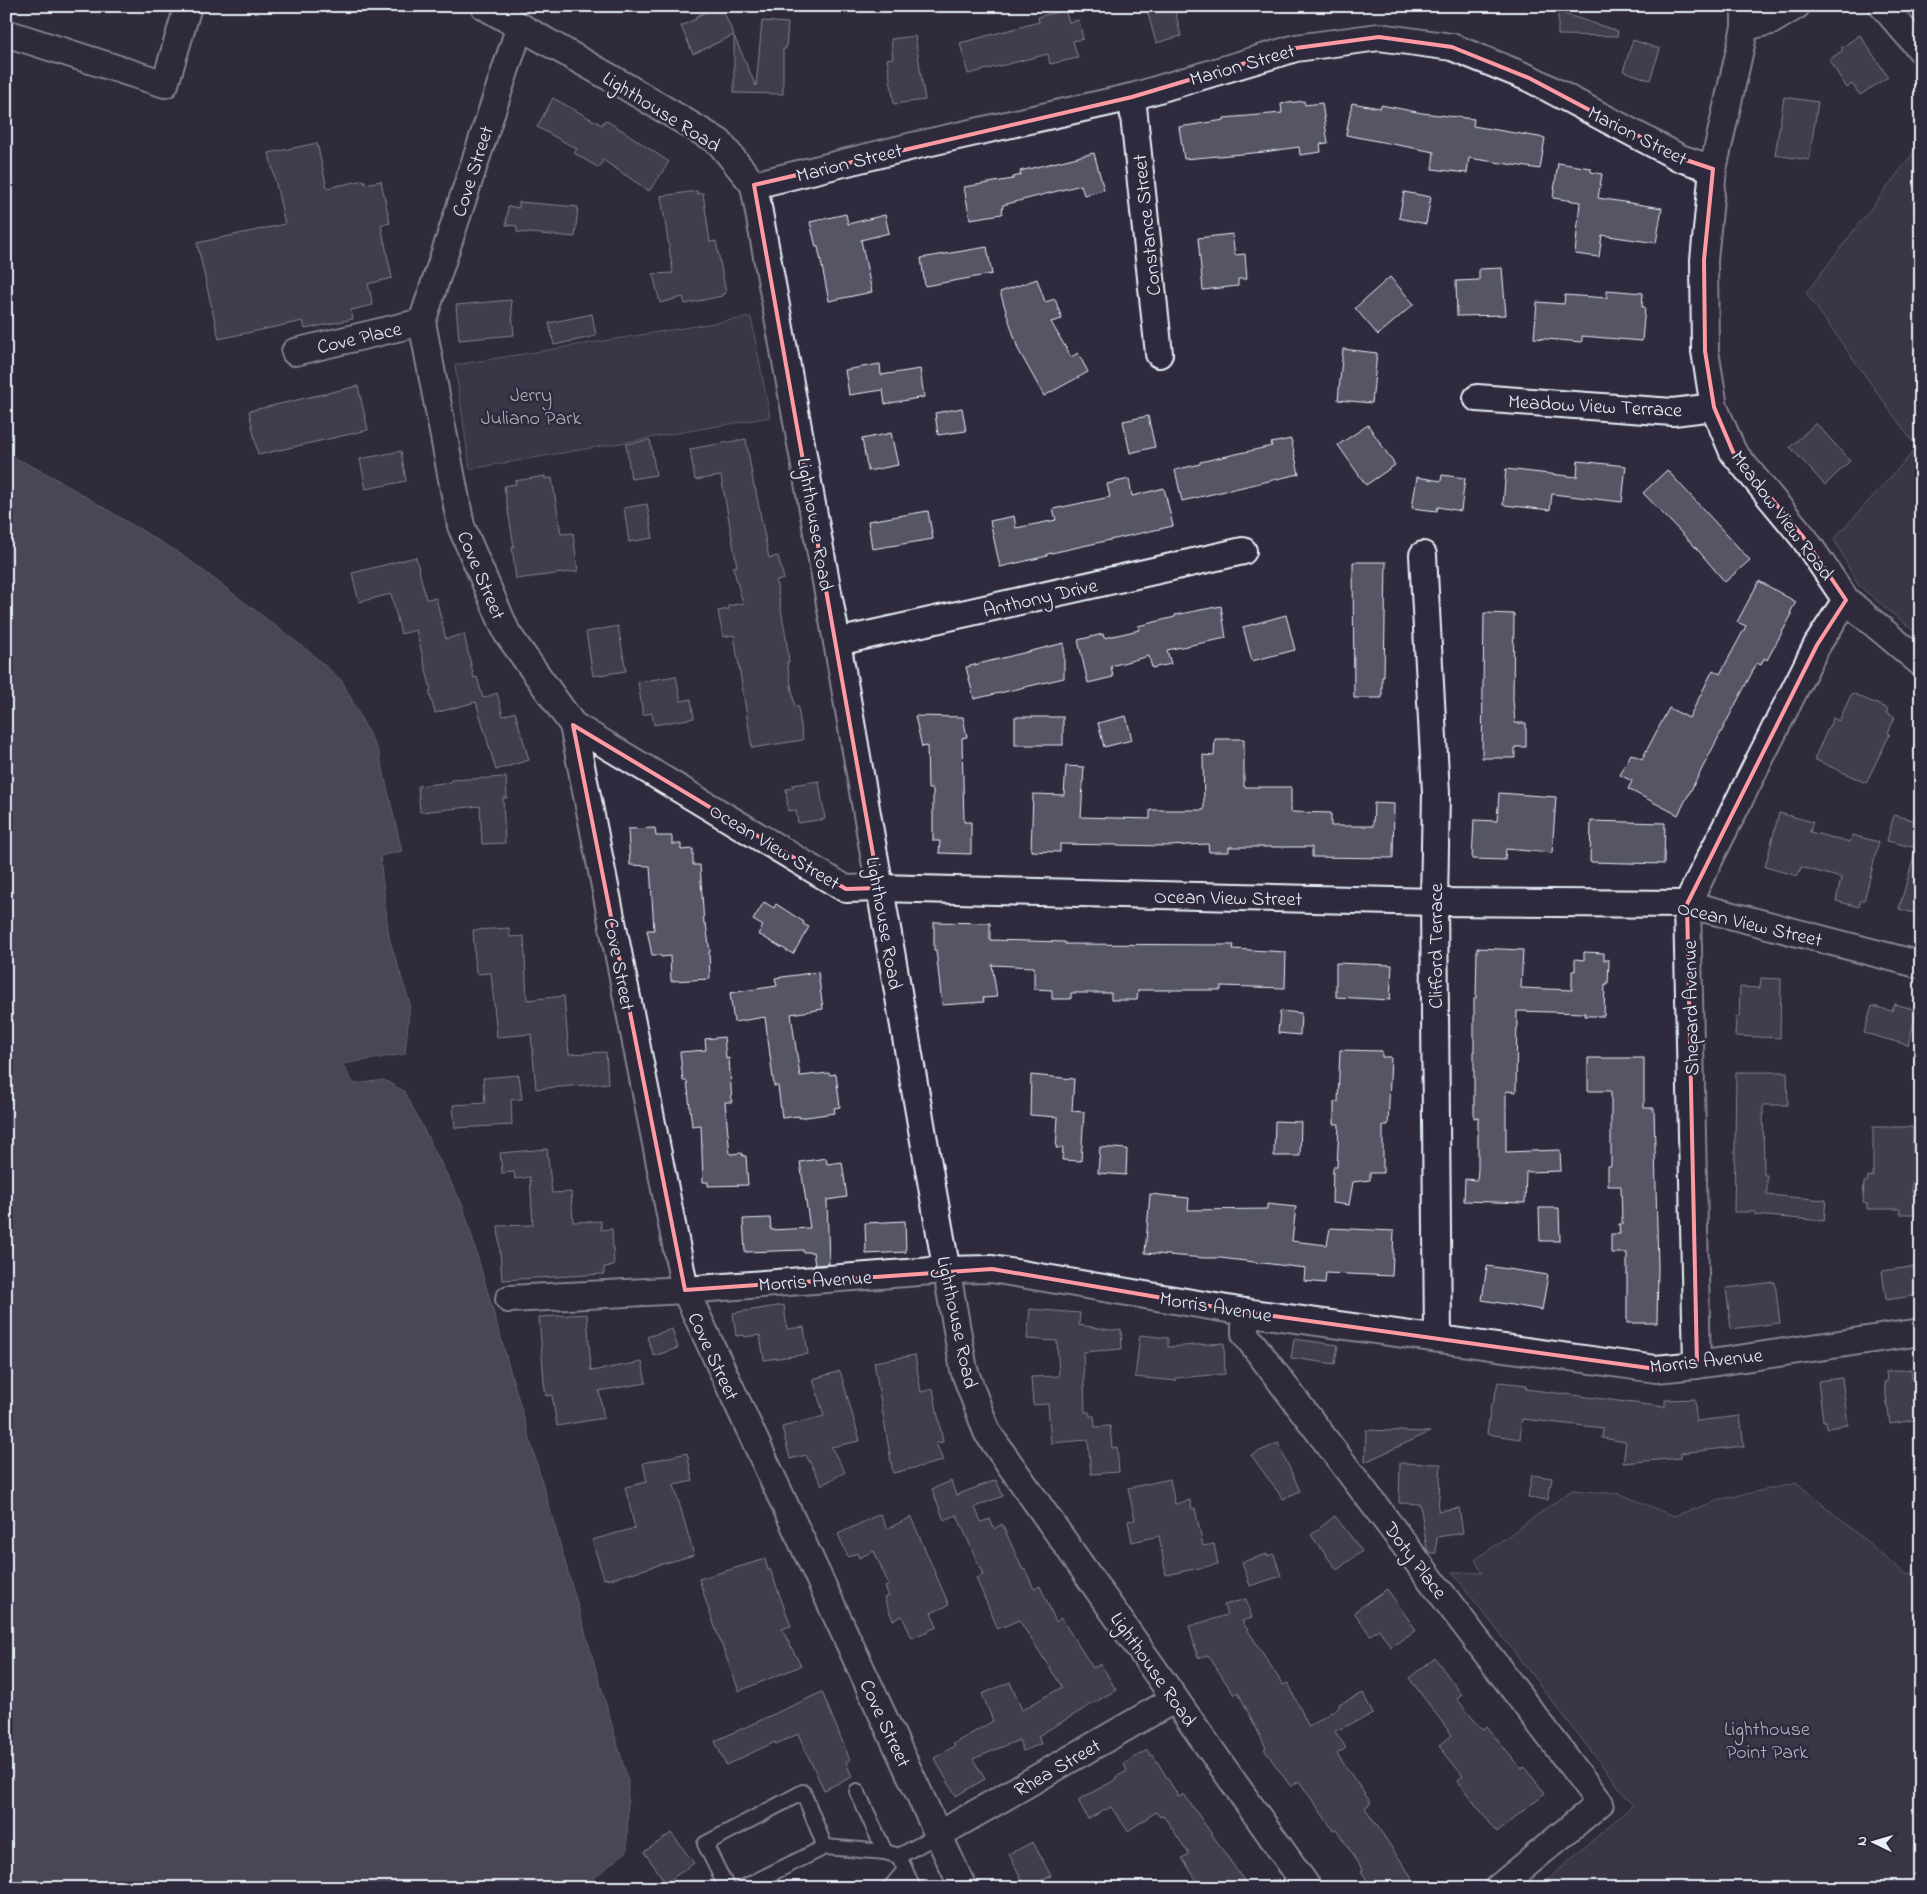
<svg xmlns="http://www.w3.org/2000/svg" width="1927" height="1894" font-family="'Indie Flower',sans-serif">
  <rect width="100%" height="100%" fill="#2f2a3d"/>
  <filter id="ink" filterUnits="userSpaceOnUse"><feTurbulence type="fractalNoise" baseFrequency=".02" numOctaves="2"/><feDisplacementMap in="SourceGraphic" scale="10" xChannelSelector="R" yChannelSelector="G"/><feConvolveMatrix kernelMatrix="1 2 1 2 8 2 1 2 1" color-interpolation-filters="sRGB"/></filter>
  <g filter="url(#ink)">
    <g fill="#464455" stroke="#979aa6">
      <path d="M1921,143V637L1858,585L1834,539L1917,448L1806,293Z"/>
      <path d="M751,317L770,417L470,469L455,365Z"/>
      <path d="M1797,1483L1907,1575L1921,1572V1888H1538L1633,1805L1452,1572L1482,1573L1475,1560L1572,1490L1620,1494L1674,1516L1726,1498Z"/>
    </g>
    <path fill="#696978" stroke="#9c9fab" d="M6,453L53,477L184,556L311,653L342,681L379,753L402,851L380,856L389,938L410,1004L405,1054L342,1064L354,1084L384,1080L404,1091L463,1206L628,1781L627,1851L582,1888H6Z"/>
    <g fill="#575565" stroke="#e8f1f8">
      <path d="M718,6H721L734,35L693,54L681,26L696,19L695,17Z"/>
      <path d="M1146,6H1174L1181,36L1156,43Z"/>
      <path d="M1065,10L1069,22L1079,20L1083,39L1073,41L1078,58L1050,64L1048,54L968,74L960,43L1039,22L1038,17Z"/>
      <path d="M1558,12L1618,31L1617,36L1558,35Z"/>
      <path d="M762,21L788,23L786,49H783V94L734,93V36L756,86Z"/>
      <path d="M1860,35L1888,77L1860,95L1852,84L1847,88L1829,60L1843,50L1841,48Z"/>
      <path d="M915,36L925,100L894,104L887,59L893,58L891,39Z"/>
      <path d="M1633,40L1660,49L1650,80L1623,71Z"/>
      <path d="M1784,97L1818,102L1809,160L1775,155Z"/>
      <path d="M553,98L602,125L605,120L625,132L669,162L649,191L603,160L599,168L574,153L577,149L537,127Z"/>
      <path d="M1304,101L1305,105L1322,103L1328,143L1320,144L1321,152L1300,155L1299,147L1264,152L1184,159L1179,127L1224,120V118L1282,113L1281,104Z"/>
      <path d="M1352,103L1380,108L1381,105L1422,113L1474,119L1473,126L1545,138L1540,169L1469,158L1467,173L1432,169L1434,152L1346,135Z"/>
      <path d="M317,143L327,188L364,180L365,184L381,181L390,223L381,225L392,278L368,284L373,305L351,310L353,319L305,329L303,321L219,339L197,243L285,224L269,153Z"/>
      <path d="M1094,153L1104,190L1084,195L1081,185L1003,205L1002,214L970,219L964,187L1013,179V177L1021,175L1020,171Z"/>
      <path d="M1558,163L1591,168V172L1602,174L1598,198L1662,208L1656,243L1602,235L1599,257L1575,254L1580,202L1553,198Z"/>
      <path d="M697,191V194L703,193L710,242L716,241L726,293L722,294V296L685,304L683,297L660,303L653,274L673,273L661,196Z"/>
      <path d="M1404,192L1431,197L1426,224L1399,218Z"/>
      <path d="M519,202L578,207L575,237L517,232V226L506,225L508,206L519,208Z"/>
      <path d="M846,214L848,224L885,215L889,233L861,240L872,292L829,301L818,247H816L810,222Z"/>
      <path d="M1232,234L1235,255L1245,254L1247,279H1238V286L1203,290L1198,238Z"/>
      <path d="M987,247L992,274L925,286L921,258Z"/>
      <path d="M1502,268L1506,315L1457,316L1456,281L1479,280V269Z"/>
      <path d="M1390,277L1414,304L1378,335L1355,308Z"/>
      <path d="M1037,279L1045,302L1055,299L1062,319L1051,322L1071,357L1078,353L1088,372L1044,396L1018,349L1000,292Z"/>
      <path d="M1607,290L1643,293L1642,307H1645L1642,341L1582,336V342L1534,338L1537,302L1564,304L1565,295L1607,298Z"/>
      <path d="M511,300L514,335L459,340L456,305Z"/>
      <path d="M592,314L596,336L554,345L549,323Z"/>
      <path d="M1343,349L1377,353L1372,403L1338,400Z"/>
      <path d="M880,364L881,375L920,369L924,397L885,404L883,390L849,395L845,370Z"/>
      <path d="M358,386L368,430L258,455L249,411Z"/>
      <path d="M962,408L966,431L938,435L935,413Z"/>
      <path d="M1148,416L1155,447L1130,453L1123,421Z"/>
      <path d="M1816,423L1850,461L1825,485L1790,447Z"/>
      <path d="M1368,425L1395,465L1366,485L1338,445Z"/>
      <path d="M891,433L898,465L868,471L862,439Z"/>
      <path d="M746,439L754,487H755L769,558L778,556L784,579L776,581L786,637L789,662H787L795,707L798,706L803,740L752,748L734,635L723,637L718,611L729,609L728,606L743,603L733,567L737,566L721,476L695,480L690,449Z"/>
      <path d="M1291,439L1299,474L1182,501L1175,470L1200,464V462L1272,446L1271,443Z"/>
      <path d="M650,440L656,475L631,479L626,444Z"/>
      <path d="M401,451L406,481L366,489L360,459Z"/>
      <path d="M1578,461L1626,466L1622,502L1552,494L1550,510L1503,505L1506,469L1577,477Z"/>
      <path d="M1667,470L1750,560L1725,582L1697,549L1643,493Z"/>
      <path d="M1442,475L1465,478L1461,511L1438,507L1437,511L1412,508L1417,477L1441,481Z"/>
      <path d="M545,476V479L552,478L561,534L573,533L578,571L516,579L512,547H514L504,486L516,484L515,481Z"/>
      <path d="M1129,479L1132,496L1164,488L1173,526L1047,554V556L1000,567L990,521L1014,516L1016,528L1056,520L1053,509L1110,497L1107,484Z"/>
      <path d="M647,504L653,538L629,542L624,508Z"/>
      <path d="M928,511L933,539L872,549L868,521Z"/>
      <path d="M416,557L426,599L436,598L446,639L464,634L474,678L477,677L483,698L497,693L503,716L515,712L529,760L496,770L476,702L435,713L429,691L431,690L416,630L401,634L391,594L359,602L352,573Z"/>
      <path d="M1353,562H1386L1384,677H1382V698H1354Z"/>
      <path d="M1759,581L1796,602L1790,613L1792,614L1767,660L1764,658L1761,665L1757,663L1678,815L1628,789L1632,781L1620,775L1631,754L1642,759L1669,708L1689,718L1713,670L1720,674L1746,626L1737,622Z"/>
      <path d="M1221,606L1226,638L1167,650L1171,664L1152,668L1149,656L1111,666L1113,677L1088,683L1078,640L1103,634L1104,638L1139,630L1138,626L1175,617V615Z"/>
      <path d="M1484,613L1514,614L1513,700L1515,723H1526V747H1515V758H1482Z"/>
      <path d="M1286,615L1295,650L1252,661L1243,627Z"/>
      <path d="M618,626L626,671L593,676L586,632Z"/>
      <path d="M1064,643V678L974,699L966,667Z"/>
      <path d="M676,676L681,701L691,699L694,718L654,725L652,713L643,715L638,682Z"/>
      <path d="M1852,693L1888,709L1886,713L1895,717L1888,733L1890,734L1866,783L1814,759L1833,718L1839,721Z"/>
      <path d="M915,716L963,717L967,737L962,738L964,822H971V854L939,853L940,841H933V789H928L927,746L922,747Z"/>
      <path d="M1126,716L1132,740L1104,747L1098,723Z"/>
      <rect x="1015" y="717" width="48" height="28"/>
      <path d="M1215,739H1244V787H1291V812L1331,813V826H1373L1374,803L1394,804L1393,858L1312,857V847H1229V852H1209L1208,844L1167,846L1060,844V852L1031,851L1033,794L1064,795L1066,766L1084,767L1081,817L1150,819V810H1204L1203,755L1214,756Z"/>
      <path d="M506,777L507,798H503L505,843L482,844L480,806L420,812L418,786L451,782V780Z"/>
      <path d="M819,781L825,819L798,823L796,810L788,811L786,789L793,788L792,785Z"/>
      <path d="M1499,793L1556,797L1552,853L1506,849L1505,860L1472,859L1474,820L1497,821Z"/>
      <path d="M1779,813L1813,822L1810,832L1850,842L1852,835L1879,842L1864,901L1861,900L1859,907L1836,901L1841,878L1801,867L1798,876L1765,867Z"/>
      <path d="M1894,815L1921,822V849L1887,841Z"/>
      <path d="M1591,821L1665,823L1664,864L1590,862Z"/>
      <path d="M655,828L656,836H672V844H681V850L693,849V865H700L704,924H706L710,952H709L710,979L671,981L670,956L661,957L660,955H652L647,930H654L650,866L630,865L628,829Z"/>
      <path d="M1915,853L1921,854V915L1899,909Z"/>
      <path d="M764,902L774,908L776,904L804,922L803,924L809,927L793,954L758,934L763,926L753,920Z"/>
      <path d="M934,922L990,923V940L1065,942V944L1234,945L1233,949L1286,952L1285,988L1221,986V990H1138L1137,1000H1111V993H1071V999H1052V990L1034,989V967L992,965L997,997L983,998L984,1002L942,1005L936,950H934Z"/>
      <path d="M509,928L510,937L524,936L527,1000L564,996L569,1054L606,1052L608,1083L536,1089L531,1034L497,1037L491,973L476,974L473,930Z"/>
      <path d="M1477,948L1523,950L1521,988L1572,990V971H1575V959L1584,960V952L1604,953V960H1609L1608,985H1605L1604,1016H1585V1013L1517,1011L1516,1092L1506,1091V1152L1560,1150L1561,1171L1526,1172L1525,1203L1464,1201L1465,1179L1477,1180L1478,1169V1117L1474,1118V998H1476Z"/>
      <path d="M1336,963L1392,965L1390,1000L1336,997Z"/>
      <path d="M818,972L823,1009L791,1014L800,1076L829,1073L830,1075L836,1074L840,1107L834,1108L835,1113L799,1118V1116L782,1118L778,1086H774L765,1017L734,1022L730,993L777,986L775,978Z"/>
      <path d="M1761,978L1781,979L1780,1038L1735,1036L1736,1017H1739L1740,987L1760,988Z"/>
      <path d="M1894,1004L1917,1010L1908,1045L1864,1033L1872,1006L1892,1011Z"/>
      <path d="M1280,1011L1301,1013L1300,1035L1278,1033Z"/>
      <path d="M724,1037L726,1059L729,1058L732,1102H725L730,1154L742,1153L743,1156H746L748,1185L708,1186V1182H703L701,1125L692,1126L687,1081H683L680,1052L706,1050L705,1039Z"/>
      <path d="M1340,1050L1382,1051V1057H1391L1388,1125H1383V1173H1370V1180L1353,1182L1349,1205L1332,1203L1333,1167H1337L1339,1124H1334V1102H1338Z"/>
      <path d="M1588,1058H1644V1108H1654L1658,1266L1657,1323H1627V1253H1611V1234H1620L1619,1224H1622L1621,1186H1608V1166H1611V1091H1588Z"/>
      <path d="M1736,1072H1787L1788,1105H1763L1764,1175H1767V1195L1826,1200L1824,1221L1755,1215V1212H1734Z"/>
      <path d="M519,1075L522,1099L511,1100L512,1125L455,1128L453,1105L485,1103L483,1078Z"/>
      <path d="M1031,1075L1074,1079L1072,1111L1084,1112L1081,1161L1062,1160L1063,1148H1056L1058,1117L1030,1115Z"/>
      <path d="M1275,1121L1301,1122L1300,1156H1274Z"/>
      <path d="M1873,1127H1913L1912,1192H1919L1918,1214H1900V1209H1867V1204L1863,1203L1864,1182H1867L1868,1176L1873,1177Z"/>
      <path d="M1100,1147L1127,1149L1126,1175L1098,1173Z"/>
      <path d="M547,1149L552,1193L571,1192L573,1222L601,1221V1230L612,1229L614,1266L604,1267V1274L502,1280L498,1226L533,1225L530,1177L515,1179L514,1172L502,1173L500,1153Z"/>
      <path d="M826,1158L827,1164L842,1162L847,1197L827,1200L829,1264L815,1265L813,1252H803V1250L745,1252L743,1219L770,1218L771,1230L810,1228L800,1162Z"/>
      <path d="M1150,1194L1189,1198L1188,1210L1267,1209V1204L1296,1207L1292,1241L1327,1245L1330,1228L1394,1231L1392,1276L1326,1273L1325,1283L1304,1281L1305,1268L1220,1258H1204L1145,1253Z"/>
      <path d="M1539,1208H1559L1560,1241H1540Z"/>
      <path d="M905,1221L906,1252L866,1254L865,1223Z"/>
      <path d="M1487,1266L1548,1275L1542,1310L1482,1300Z"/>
      <path d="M1918,1266L1921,1293L1913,1294V1296L1886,1300L1882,1271Z"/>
      <path d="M1775,1282L1780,1323L1731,1329L1726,1288Z"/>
      <path d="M784,1305L787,1329L804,1327L808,1354L764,1360L760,1335L744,1337V1335L736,1336L733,1313Z"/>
      <path d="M1030,1309L1080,1313L1079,1325L1111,1330L1121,1329L1122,1349L1083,1352L1085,1412H1089L1090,1416H1094L1095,1427L1110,1426L1112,1448L1117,1447L1119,1472L1091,1474L1088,1440L1051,1443L1048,1404L1033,1405L1031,1377L1059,1376L1057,1341L1027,1339Z"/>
      <path d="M587,1314L591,1371L642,1362L646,1383L599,1391L604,1418L557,1426L552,1395L546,1396L544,1382L539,1317Z"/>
      <path d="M672,1329L678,1348L654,1356L647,1337Z"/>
      <path d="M1140,1335L1168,1338V1347L1224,1343L1225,1374L1176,1378V1381L1135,1377Z"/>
      <path d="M1294,1339L1338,1345L1335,1364L1291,1358Z"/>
      <path d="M915,1355L921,1392L933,1389L943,1442L936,1443L943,1461L893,1473L874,1362Z"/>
      <path d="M1911,1369L1912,1378L1915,1377L1920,1419L1890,1424L1884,1382H1887L1886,1372Z"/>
      <path d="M840,1371L860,1441L831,1447L845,1472L822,1485L806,1455L790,1459L782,1427L824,1416L813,1379Z"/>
      <path d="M1842,1378L1848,1425L1827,1428L1826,1421H1823L1818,1381Z"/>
      <path d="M1498,1382L1527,1385L1526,1389L1665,1407V1400L1695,1399L1696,1421L1740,1416L1744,1446L1681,1453V1458L1623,1463L1626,1442L1602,1438L1603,1428L1522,1419L1520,1439L1487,1434L1491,1404H1493Z"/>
      <path d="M1366,1430L1430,1432L1365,1462Z"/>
      <path d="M1278,1443L1300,1491L1283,1499L1251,1455Z"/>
      <path d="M687,1453L693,1481L674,1485L694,1555L607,1580V1578L604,1579L592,1540L635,1528L625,1487L647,1482L643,1463Z"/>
      <path d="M1400,1463L1441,1464L1438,1511L1459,1508L1463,1533L1437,1537L1436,1553H1430L1427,1549L1420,1504L1399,1503Z"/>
      <path d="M1532,1475L1552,1478L1548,1500L1528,1497Z"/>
      <path d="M1170,1479L1175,1504L1190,1500L1192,1509L1195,1508L1203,1546L1214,1544L1218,1564L1166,1575L1159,1536L1132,1542L1128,1521L1135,1520L1128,1488Z"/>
      <path d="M996,1480L1003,1496L975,1507L981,1522L990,1519L994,1529L1002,1524L1023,1570L1025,1569L1034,1589L1040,1586L1056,1622L1061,1618L1093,1668L1101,1664L1116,1690L1038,1736L1041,1744L1023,1751L1019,1740L973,1759L985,1779L956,1796L934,1758L955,1746L953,1744L993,1721L982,1694L1010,1682L1022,1710L1062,1687L1019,1620L998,1629L976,1578L983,1575L957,1515L944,1520L932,1489L951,1481L956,1495Z"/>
      <path d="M880,1514L887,1529L911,1517L949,1605L931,1613L937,1627L912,1638L902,1616L893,1620L884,1598L889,1596L885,1587L889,1585L874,1551L859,1558L857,1553L848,1557L838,1534Z"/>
      <path d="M1335,1516L1362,1551L1337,1570L1311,1535Z"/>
      <path d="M1267,1554V1556L1274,1554L1281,1576L1250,1586L1242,1562Z"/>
      <path d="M765,1559L768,1570L770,1569L791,1626L782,1629L801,1666L739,1691L709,1611L699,1579Z"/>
      <path d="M1387,1589L1416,1630L1391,1647L1379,1629L1370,1635L1354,1612Z"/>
      <path d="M1246,1599L1252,1618L1242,1621L1283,1685L1288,1683L1309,1727L1340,1706L1339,1704L1363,1693L1373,1714L1335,1731L1346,1748L1337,1754L1371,1803L1365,1808L1419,1888H1372L1361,1871L1363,1870L1336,1829L1333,1830L1299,1781L1291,1787L1264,1749L1266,1748L1238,1692L1234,1695L1208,1655L1198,1658L1189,1626L1227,1615L1224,1605Z"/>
      <path d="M1435,1658L1462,1695L1457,1699L1482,1730L1486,1726L1521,1769L1524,1767L1545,1793L1497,1832L1457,1781L1463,1776L1439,1746L1452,1735L1409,1678Z"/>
      <path d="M822,1692L850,1760L846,1762L852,1777L824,1790L798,1734L776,1744L775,1742L726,1765L715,1741Z"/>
      <path d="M1147,1750L1151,1756L1153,1755L1179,1797L1184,1794L1249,1888H1202L1182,1858L1189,1854L1163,1815L1160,1817L1156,1812L1128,1831L1111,1807L1088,1819L1078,1800L1117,1779L1116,1777L1127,1771L1124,1764Z"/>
      <path d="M671,1833L694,1863L666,1883L644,1852Z"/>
      <path d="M1033,1842L1051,1876L1026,1888L1009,1854Z"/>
    </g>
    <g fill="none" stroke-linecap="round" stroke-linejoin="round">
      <defs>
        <g id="lane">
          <path d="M857,1791L885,1852"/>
          <path d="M727,1888L705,1844L803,1792L825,1847"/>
          <path d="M742,1888L825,1847L885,1852L899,1856"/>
          <path d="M890,1888L905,1870"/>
          <path d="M913,1888L899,1856L938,1835"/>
        </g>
        <g id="street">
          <path d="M484,6L625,86L719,142L754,185L837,642L964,1370L987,1432L1308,1888"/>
          <path d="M1745,6V27L1713,169L1704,260L1705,351L1714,407L1733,452L1804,538L1846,600L1921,663"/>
          <path d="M1883,6L1921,50"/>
          <path d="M520,26L422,322L461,526L507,633L573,725L685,1290L963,1888"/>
          <path d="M1745,27L1771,21L1796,6"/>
          <path d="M6,33L165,84L188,6"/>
          <path d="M1132,97L1159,354"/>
          <path d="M754,185L913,146L1132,97L1296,48L1379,37L1452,47L1529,78L1680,158L1713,169"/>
          <path d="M295,352L422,322"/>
          <path d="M1477,398L1673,412L1714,407"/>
          <path d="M1423,555L1436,793L1434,902L1438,1338"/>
          <path d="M837,642L1243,551"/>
          <path d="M573,725L846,889L879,888L1434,902L1687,904L1921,965"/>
          <path d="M509,1299L685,1290L945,1270L992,1269L1245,1312L1656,1369L1697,1365L1921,1332"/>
          <path d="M1245,1312V1334L1600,1803L1498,1888"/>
          <path d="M1697,1365L1687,904L1817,645L1846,600"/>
          <path d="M938,1835L1175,1699"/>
        </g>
      </defs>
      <use href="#lane" stroke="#e8f1f8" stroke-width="18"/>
      <use href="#street" stroke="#e8f1f8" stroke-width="30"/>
      <use href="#lane" stroke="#2f2a3d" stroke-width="14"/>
      <use href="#street" stroke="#2f2a3d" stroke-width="26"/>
    </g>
  </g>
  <path d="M0 0H1927V1894H0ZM1379,37L1452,47L1529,78L1680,158L1713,169L1704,260L1705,351L1714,407L1733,452L1804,538L1846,600L1817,645L1687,904L1697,1365L1656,1369L1245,1312L992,1269L685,1290L573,725L846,889L879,888L754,185L1132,97L1296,48Z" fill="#2f2a3d" fill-opacity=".55" fill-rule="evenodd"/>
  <path fill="none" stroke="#ff9aa2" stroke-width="4" stroke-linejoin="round" d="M1379,37L1452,47L1529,78L1680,158L1713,169L1704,260L1705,351L1714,407L1733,452L1804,538L1846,600L1817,645L1687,904L1697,1365L1656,1369L1245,1312L992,1269L685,1290L573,725L846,889L879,888L754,185L1132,97L1296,48Z"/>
  <g text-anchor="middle" stroke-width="5" stroke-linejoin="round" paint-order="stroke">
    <g font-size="20" fill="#e8f1f8" stroke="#2f2a3d">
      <text transform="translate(1242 64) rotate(-16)" y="7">Marion Street</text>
      <text transform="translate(662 111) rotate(32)" y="7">Lighthouse Road</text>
      <text transform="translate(1638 135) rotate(27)" y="7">Marion Street</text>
      <text transform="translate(849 162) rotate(-14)" y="7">Marion Street</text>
      <text transform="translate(472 171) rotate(-72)" y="7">Cove Street</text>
      <text transform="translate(1146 225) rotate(-96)" y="7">Constance Street</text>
      <text transform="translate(359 337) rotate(-13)" y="7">Cove Place</text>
      <text transform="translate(1595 405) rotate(3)" y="7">Meadow View Terrace</text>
      <text transform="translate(1783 515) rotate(53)" y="7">Meadow View Road</text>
      <text transform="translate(816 524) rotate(80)" y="7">Lighthouse Road</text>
      <text transform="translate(482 575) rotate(67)" y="7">Cove Street</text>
      <text transform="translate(1040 597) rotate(-13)" y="7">Anthony Drive</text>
      <text transform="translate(775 846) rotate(31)" y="7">Ocean View Street</text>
      <text transform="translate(1228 897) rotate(1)" y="7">Ocean View Street</text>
      <text transform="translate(885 923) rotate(80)" y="7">Lighthouse Road</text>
      <text transform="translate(1750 923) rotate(13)" y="7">Ocean View Street</text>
      <text transform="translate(1435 946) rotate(-90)" y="7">Clifford Terrace</text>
      <text transform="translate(620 964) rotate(79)" y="7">Cove Street</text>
      <text transform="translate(1690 1008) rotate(-91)" y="7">Shepard Avenue</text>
      <text transform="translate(815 1280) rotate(-4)" y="7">Morris Avenue</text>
      <text transform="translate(1216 1306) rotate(9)" y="7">Morris Avenue</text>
      <text transform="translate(958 1322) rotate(78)" y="7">Lighthouse Road</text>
      <text transform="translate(714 1356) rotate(65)" y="7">Cove Street</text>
      <text transform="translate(1706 1360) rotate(-6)" y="7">Morris Avenue</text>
      <text transform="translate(1416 1560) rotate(53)" y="7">Doty Place</text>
      <text transform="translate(1154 1669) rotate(55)" y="7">Lighthouse Road</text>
      <text transform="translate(886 1723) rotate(65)" y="7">Cove Street</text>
      <text transform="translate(1057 1767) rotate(-30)" y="7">Rhea Street</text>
    </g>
    <g font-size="20" fill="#afb4bf" stroke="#2f2a3d">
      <text x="531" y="401">Jerry<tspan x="531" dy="23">Juliano Park</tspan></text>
      <text x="1767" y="1735">Lighthouse<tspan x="1767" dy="23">Point Park</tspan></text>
    </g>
  </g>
  <rect width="1927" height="1894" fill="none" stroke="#2f2a3d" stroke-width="25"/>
  <rect x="12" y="12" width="1902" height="1869" fill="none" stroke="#e8f1f8" stroke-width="2" filter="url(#ink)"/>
  <g transform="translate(1874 1842) rotate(275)" stroke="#2f2a3d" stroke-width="4" paint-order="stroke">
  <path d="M0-4L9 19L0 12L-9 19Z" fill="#e8f1f8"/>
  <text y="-8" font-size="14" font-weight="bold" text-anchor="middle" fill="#e8f1f8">N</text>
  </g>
</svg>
